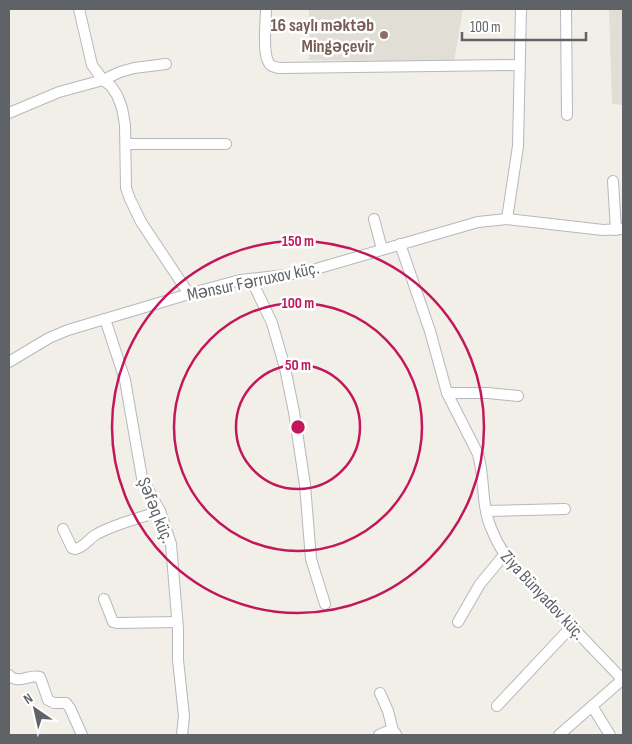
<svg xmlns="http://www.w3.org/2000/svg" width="632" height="744" font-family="'Sofia Sans Condensed',sans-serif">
  <rect width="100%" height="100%" fill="#f1efe8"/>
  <g fill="#e1ded6">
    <path d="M309,9H463L454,62L309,60Z"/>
    <path d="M609,9H623V119L622,105L612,104Z"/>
  </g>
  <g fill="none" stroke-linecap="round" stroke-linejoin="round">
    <defs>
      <g id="minor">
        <path d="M79,9L92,65L103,80L111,86L117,95L122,108L125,125L126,188L130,199L141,222L189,294"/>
        <path d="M266,9C266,22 262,53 269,63C271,67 275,67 279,68L519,65"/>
        <path d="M566,9L567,115"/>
        <path d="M9,113L59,92L103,80L120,72L134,68L166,64"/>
        <path d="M126,144H226"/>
        <path d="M613,181L616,230"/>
        <path d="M374,219L382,249"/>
        <path d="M507,219L518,146L521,9"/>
        <path d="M400,244L430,331L447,393L478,454C485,478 481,505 491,528C505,564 529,582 554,608C577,632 600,656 623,680"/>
        <path d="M251,279L272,323L285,368L294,412L305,485L311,559L325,604"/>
        <path d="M105,319L125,380L142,478L160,511L171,544L178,629V660L184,716L182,735"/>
        <path d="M9,362L49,338L68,330L189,294L240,280L302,273L478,222L507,219L603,230L623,229"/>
        <path d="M447,393H488L518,396"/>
        <path d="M486,511L565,509"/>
        <path d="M63,529L72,548L75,549C84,548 89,538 97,534C115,524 140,518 160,511"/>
        <path d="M104,599L113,622L117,623L177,622"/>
        <path d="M458,622L480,584L504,555"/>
        <path d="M9,675C18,685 29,674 40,677L48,700L54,703H66L70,708L82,735"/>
        <path d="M380,693L388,711L393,731"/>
        <path d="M497,706L572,626"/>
        <path d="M592,706L610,735"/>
        <path d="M379,735C386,732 390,728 396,734"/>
        <path d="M559,735L623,679"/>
      </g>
    </defs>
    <use href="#minor" stroke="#b5b8bc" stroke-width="12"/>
    <use href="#minor" stroke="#fff" stroke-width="10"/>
  </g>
  <g fill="none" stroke="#c2185b" stroke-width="2.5">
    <circle cx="298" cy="427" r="62"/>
    <circle cx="298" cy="427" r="124"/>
    <circle cx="298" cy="427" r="186"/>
  </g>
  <circle fill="#8d6e63" stroke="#fff" stroke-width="2" cx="384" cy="35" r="5"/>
  <g text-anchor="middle" stroke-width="5" stroke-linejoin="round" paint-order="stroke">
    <g font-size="18" font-weight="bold" fill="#785e54" stroke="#fff" text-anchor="end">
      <text x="374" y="31">16 saylı məktəb<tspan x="374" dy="21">Mingəçevir</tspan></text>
    </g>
    <g font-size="18" fill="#5f6368" stroke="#fff">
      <text transform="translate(253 281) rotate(-12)" y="6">Mənsur Fərruxov küç.</text>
      <text transform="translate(156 510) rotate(68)" y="6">Şəfəq küç.</text>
      <text transform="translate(543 595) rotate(47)" y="6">Ziya Bünyadov küç.</text>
    </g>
  </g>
  <circle cx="298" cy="427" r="8" fill="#c2185b" stroke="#fff" stroke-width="2.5"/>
  <g font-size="15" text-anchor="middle" font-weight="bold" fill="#c2185b" stroke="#fff" stroke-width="5" stroke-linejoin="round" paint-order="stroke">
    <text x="298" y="246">150 m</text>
    <text x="298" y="308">100 m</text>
    <text x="298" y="370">50 m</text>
  </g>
  <rect width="632" height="744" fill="none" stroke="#5f6368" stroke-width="20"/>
  <g transform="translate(35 709) rotate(326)" stroke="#ffffff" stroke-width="4" paint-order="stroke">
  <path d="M0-4L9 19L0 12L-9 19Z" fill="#5f6368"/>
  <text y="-8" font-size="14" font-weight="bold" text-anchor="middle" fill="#5f6368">N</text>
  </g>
  <path d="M462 32v8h124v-8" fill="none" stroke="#5f6368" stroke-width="2.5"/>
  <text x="470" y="32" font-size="15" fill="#5f6368" stroke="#ffffff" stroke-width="4" paint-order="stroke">100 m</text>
</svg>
